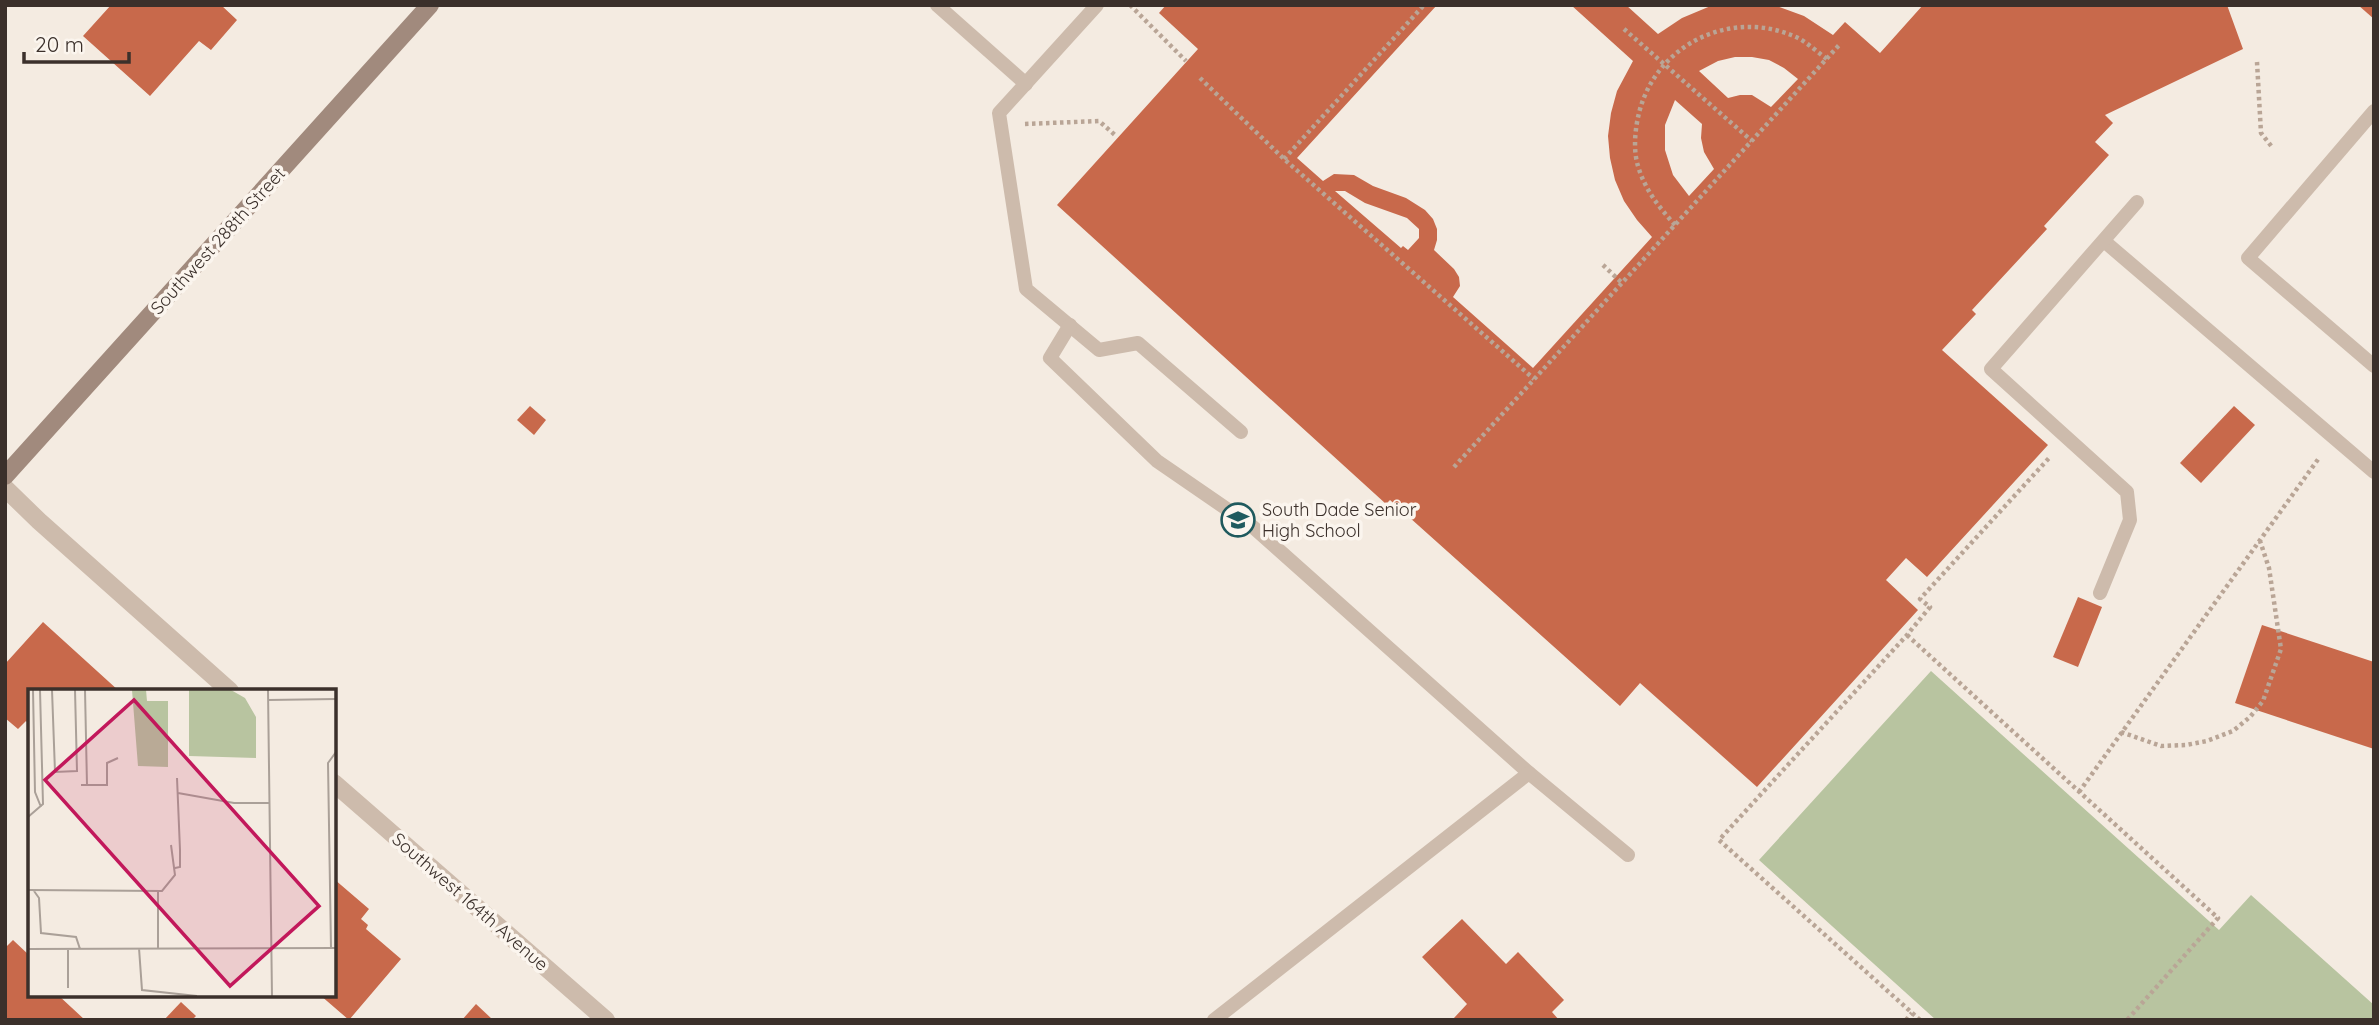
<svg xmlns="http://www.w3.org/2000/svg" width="2379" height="1025" font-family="Quicksand,sans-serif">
  <rect width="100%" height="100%" fill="#f4ebe1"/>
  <path fill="#b8c4a0" d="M1931,671L2219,930L2251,895L2374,1005V1020H1936L1759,860Z"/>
  <g fill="#c8694b" fill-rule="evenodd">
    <path d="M111,5H221L237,20L211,50L199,41L150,96L83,36Z"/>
    <path d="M1166,5H1437L1297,158L1323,181L1334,174L1354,175L1373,186L1406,198L1425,210L1433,219L1437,229V240L1434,250L1454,269L1459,277L1460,286L1453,297L1533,368L1652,237L1637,220L1624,201L1615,180L1610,158L1608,136L1611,113L1617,91L1633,61L1571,5H1626L1658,34L1682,18L1713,5H1774L1804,16L1833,35L1845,22L1880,53L1923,5H2227L2243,49L2105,115L2113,123L2095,142L2109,155L2044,226L2047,229L1972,310L1976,314L1942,350L2048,445L1927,577L1906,558L1886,580L1918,610L1757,787L1640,683L1620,706L1390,500L1386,504L1057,205L1198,49L1159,13ZM1735,57H1752L1769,60L1784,68L1798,79L1771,107L1752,95H1740L1728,98L1699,71L1718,61ZM1675,100L1702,124L1701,138L1704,152L1714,169L1689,196L1673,175L1665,150V125ZM1335,191H1345L1365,203L1407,218L1419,229V238L1408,250L1403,246L1401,248Z"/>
    <path d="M2358,5H2374V19Z"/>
    <path d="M530,406L546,420L534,435L517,420Z"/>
    <path d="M2234,406L2255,425L2201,483L2180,463Z"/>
    <path d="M2078,597L2102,607L2078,667L2053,657Z"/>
    <path d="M43,622L119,691H30V725L26,721L18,729L5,718V664Z"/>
    <path d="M2262,625L2374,662V749L2235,703Z"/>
    <path d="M334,879L369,909L361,919L368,925L366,929L401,959L349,1020L320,995H334Z"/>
    <path d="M1462,919L1506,964L1518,952L1564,1000L1552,1012L1559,1020H1456L1454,1018L1467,1004L1422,957Z"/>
    <path d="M13,940L30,956V995H58L85,1020H5V948Z"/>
    <path d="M181,1002L196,1016L192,1020H164Z"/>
    <path d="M476,1004L493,1020H462Z"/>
  </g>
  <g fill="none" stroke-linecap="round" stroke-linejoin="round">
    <g stroke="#b9a596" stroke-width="4.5" stroke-dasharray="3.5 3.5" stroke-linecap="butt">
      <path d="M1130,5L1186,61"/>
      <path d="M1624,29L1752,141"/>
      <path d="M2257,62L2261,133L2272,147"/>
      <path d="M1200,78L1284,159L1534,379"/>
      <path d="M1025,124L1099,121L1115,135"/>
      <path d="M1284,159L1424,5"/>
      <path d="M1675,225C1659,207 1645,190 1638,166C1633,150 1635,129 1639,113C1656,44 1731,8 1796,37C1807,42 1817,52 1827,59"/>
      <path d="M1603,265L1622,283"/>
      <path d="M1454,467L1841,43"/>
      <path d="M1907,635L2218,918L2127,1020"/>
      <path d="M2121,732L2161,746L2186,745L2207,741L2233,731L2250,717L2263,701L2281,649L2269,568L2260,541"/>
      <path d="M2079,792L2319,458"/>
      <path d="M1906,1020L1912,1013"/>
      <path d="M1920,1020L1719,840L1907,635L1930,607L1920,599L2050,457"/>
    </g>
    <g stroke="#cdbbac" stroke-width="14">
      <path d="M937,5L1026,84"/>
      <path d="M1097,5L999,113L1026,289L1099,350L1138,343L1241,432"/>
      <path d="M2374,111L2248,258L2374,366"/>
      <path d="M2104,241L2374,472"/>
      <path d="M1070,325L1050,358L1157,461L1253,527L1529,773L1628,855"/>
      <path d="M2100,593L2130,520L2127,492L1991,369L2137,202"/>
      <path d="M1214,1020L1529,773"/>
    </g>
    <g stroke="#cdbbac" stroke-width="18">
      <path d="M5,488L39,521L230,691"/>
      <path d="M334,783L606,1020"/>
    </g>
    <path stroke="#a18a7d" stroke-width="18" d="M5,476L430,5"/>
  </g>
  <defs>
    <symbol id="school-ring" viewBox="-11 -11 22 22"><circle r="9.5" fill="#fbf5ee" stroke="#1f5a5e" stroke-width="1.5"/><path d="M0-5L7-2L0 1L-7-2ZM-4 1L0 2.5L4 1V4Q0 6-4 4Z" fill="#1f5a5e"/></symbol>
  </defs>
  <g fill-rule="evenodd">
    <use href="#school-ring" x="1219" y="501" width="38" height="38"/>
  </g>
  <g text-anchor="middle" stroke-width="7" stroke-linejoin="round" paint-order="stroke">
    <g font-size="18" fill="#3b302b" stroke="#fbf5ee">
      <text transform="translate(218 241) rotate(-48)" y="6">Southwest 288th Street</text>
      <text transform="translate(470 902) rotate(41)" y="6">Southwest 164th Avenue</text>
    </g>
    <g font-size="18" fill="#3b302b" stroke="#fbf5ee" text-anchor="start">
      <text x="1262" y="516">South Dade Senior<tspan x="1262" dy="21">High School</tspan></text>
    </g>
  </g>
  <g transform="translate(28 689)">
    <rect width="308" height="308" fill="#f4ebe1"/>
    <path d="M104,1H118L119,12H140V78L110,77ZM161,1H203L217,9L228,28V69L161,67Z" fill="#b8c4a0"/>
    <path fill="none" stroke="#aaa098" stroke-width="2" d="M5,1L7,103L13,118M24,1L27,83L49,82L47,1M57,1L59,96M240,1L244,307M240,11L308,10M53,96H79V74L90,69M150,104L206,114H242M0,128L15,115L12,1M147,179L152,178V161L149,89M0,201L134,202L147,186L143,156M6,202L11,209L13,244L48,248L52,260M130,202V259M111,259L114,301L169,307M303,259L300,74L308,63M0,260L308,259M40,260V299"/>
    <path fill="#c2185b" fill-opacity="0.15" stroke="#c2185b" stroke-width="3.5" d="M106,11L291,217L202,297L17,91Z"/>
    <rect width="308" height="308" fill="none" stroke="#3b302b" stroke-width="3.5"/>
  </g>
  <rect width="2379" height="1025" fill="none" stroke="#3b302b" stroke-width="14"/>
  <path d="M24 52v10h105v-10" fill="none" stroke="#3b302b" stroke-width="3.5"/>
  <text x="35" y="52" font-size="21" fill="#3b302b" stroke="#fbf5ee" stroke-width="5" paint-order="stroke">20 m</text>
</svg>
